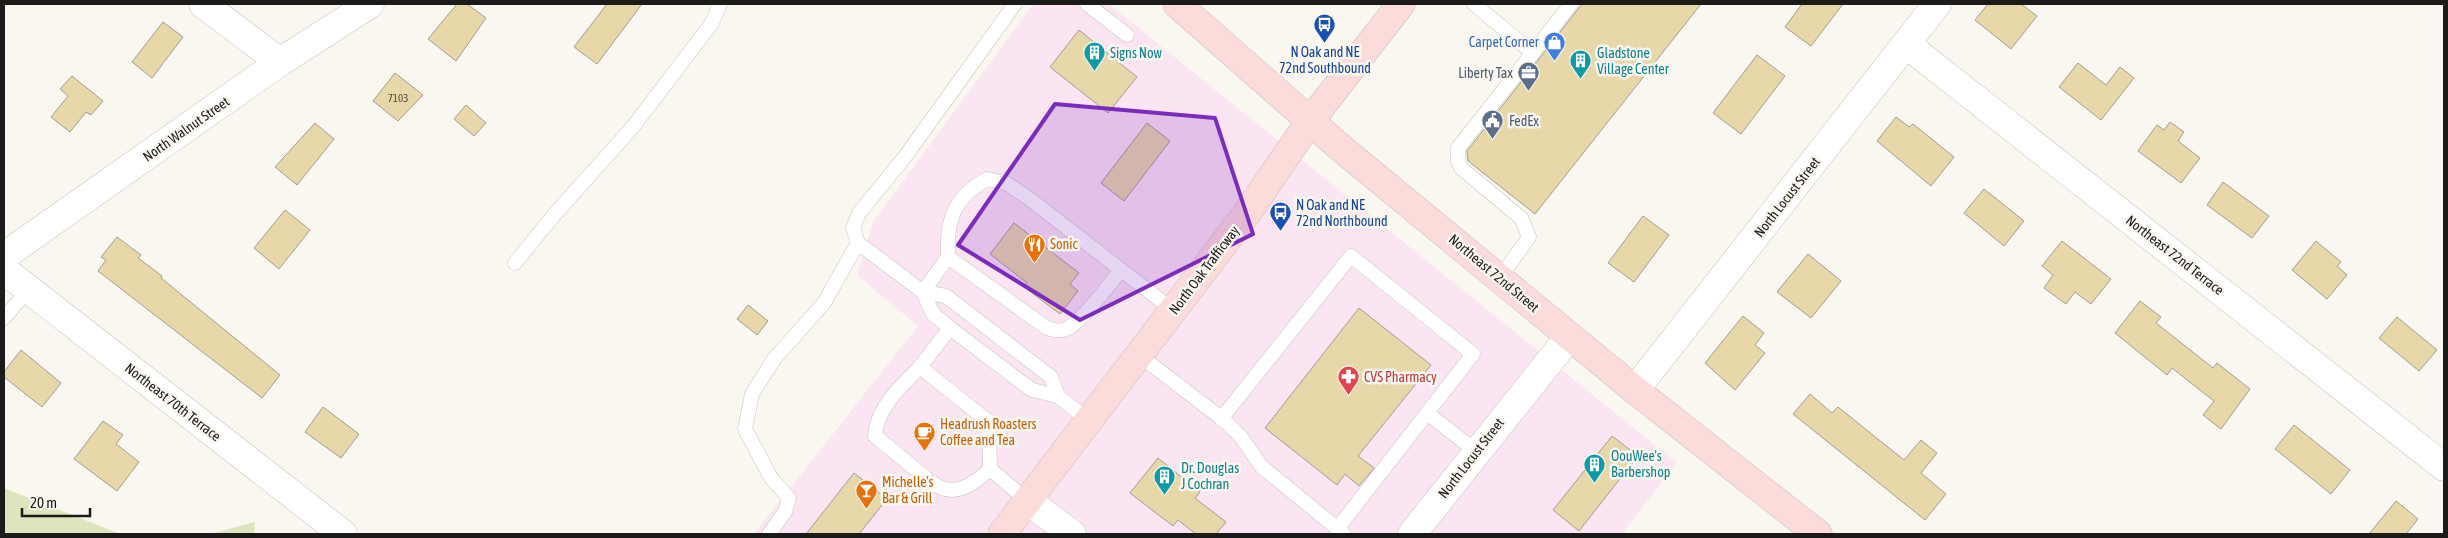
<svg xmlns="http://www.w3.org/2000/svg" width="2448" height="538" font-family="'Asap Condensed',sans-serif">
  <rect width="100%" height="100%" fill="#f9f7ef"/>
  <path fill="#fce5f3" d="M1033,4H1109L1677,463L1622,534H754L918,326L857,275L873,222Z"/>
  <g fill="#dce5bd">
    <path d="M4,488L120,534H4Z"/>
    <path d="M255,522L254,534H210Z"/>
  </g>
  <g fill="#e8d7a8" stroke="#a09d96">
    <path d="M457,4H467L486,18L456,61L428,39Z"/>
    <path d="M607,4H642L597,64L574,47Z"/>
    <path d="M1582,4H1701L1535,214L1468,161L1467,151Z"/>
    <path d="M1802,4H1843L1811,46L1785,27Z"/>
    <path d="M1988,4H2021L2037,16L2011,49L1975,20Z"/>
    <path d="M163,22L183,37L152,78L132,62Z"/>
    <path d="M1079,30L1137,77L1108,113L1050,67Z"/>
    <path d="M1757,55L1785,76L1741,134L1713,113Z"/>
    <path d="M2078,63L2106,85L2120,67L2134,78L2101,120L2059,87Z"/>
    <path d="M395,73L423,95L398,121L373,101Z"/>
    <path d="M72,76L103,101L91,115L86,112L70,132L51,117L68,96L60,89Z"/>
    <path d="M466,105L486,123L474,136L454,119Z"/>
    <path d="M1896,117L1909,127L1913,124L1954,157L1931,186L1877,141Z"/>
    <path d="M2170,122L2184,132L2178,141L2200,158L2181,183L2138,151L2157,125L2164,130Z"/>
    <path d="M315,123L334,139L297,185L275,167Z"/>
    <path d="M1147,123L1170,141L1124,201L1101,183Z"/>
    <path d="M2223,182L2269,216L2252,238L2207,205Z"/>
    <path d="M1984,189L2024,221L2004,246L1964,213Z"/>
    <path d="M285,210L310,230L279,269L254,248Z"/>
    <path d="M1643,216L1669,235L1634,282L1608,263Z"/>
    <path d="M1014,223L1079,273L1070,284L1078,291L1060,314L1024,287L1027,283L990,254Z"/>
    <path d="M117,237L141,255L138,258L162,276L161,278L280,375L262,398L98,271L106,260L101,257Z"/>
    <path d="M2062,241L2111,279L2091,304L2075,292L2066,304L2044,288L2053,275L2042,266Z"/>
    <path d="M2316,241L2341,262L2337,266L2347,275L2327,299L2292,270Z"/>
    <path d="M1808,254L1841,281L1811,318L1777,292Z"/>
    <path d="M2140,301L2161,317L2156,323L2213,368L2217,363L2250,389L2221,429L2203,415L2214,401L2172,368L2167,375L2115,333Z"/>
    <path d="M748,305L768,321L757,335L737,319Z"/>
    <path d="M1359,308L1431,365L1358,456L1374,468L1359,486L1345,474L1337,485L1265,428Z"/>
    <path d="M1743,316L1764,333L1755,345L1765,353L1735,390L1705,363Z"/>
    <path d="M2397,317L2437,350L2419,371L2379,338Z"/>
    <path d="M21,350L61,383L42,407L4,377V372Z"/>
    <path d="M1810,394L1832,413L1838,407L1904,460L1921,440L1937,453L1921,473L1946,494L1925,520L1793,414Z"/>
    <path d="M323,407L359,434L341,458L305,432Z"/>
    <path d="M103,421L123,435L116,444L139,462L117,491L74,459Z"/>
    <path d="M2294,425L2350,470L2331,494L2275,449Z"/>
    <path d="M1612,436L1638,456L1579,531L1553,510Z"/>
    <path d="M1158,458L1200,492L1195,498L1226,522L1216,534H1196L1178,520L1173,526L1130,493Z"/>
    <path d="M854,473L887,499L859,534H806Z"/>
    <path d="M2396,501L2418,519L2406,534H2369Z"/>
  </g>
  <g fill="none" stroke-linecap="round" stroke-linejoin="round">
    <defs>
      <g id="service">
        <path d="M1015,4L904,158L859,213L853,228L858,243L923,292L946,296L1051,377L1058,396"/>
        <path d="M1087,4L1127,35"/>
        <path d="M1474,4L1533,53"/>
        <path d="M515,263L554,215L632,128L712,23L719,6L717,4"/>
        <path d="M1121,270C1111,282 1079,325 1066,329C1059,332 1054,330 1047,328L948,257C946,220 954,197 987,179L1006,183L1031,200L1173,310"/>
        <path d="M1500,278L1529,237L1522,219L1461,168L1458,161V148L1571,4"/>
        <path d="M923,292L933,314L950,328L1032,390L1058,396L1089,421"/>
        <path d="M923,292L948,257"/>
        <path d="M4,318L29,289"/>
        <path d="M950,328L920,367L989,422L990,469L1028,501"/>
        <path d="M1139,355L1225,421L1241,437L1262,467L1343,533"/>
        <path d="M920,367C901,386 877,407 875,436L925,477"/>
        <path d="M1427,413L1477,452"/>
        <path d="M1221,419L1351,256L1473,354L1337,529"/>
        <path d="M933,483C954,499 974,484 990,469"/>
        <path d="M769,534L785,512L789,498L771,478L745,429L752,394L774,359L824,303L858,243"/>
      </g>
      <g id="minor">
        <path d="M203,4L280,62"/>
        <path d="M1906,44L2444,467"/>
        <path d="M4,256L280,62L370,4"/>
        <path d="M4,270L343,534"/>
        <path d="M1635,390L1937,4"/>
        <path d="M1028,501L1072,534"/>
        <path d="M1412,534L1569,337"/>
      </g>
      <g id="secondary">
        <path d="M1177,4L1342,149L1635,390L1818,534"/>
        <path d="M1002,534L1245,216L1310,121L1401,4"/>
      </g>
    </defs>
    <use href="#service" stroke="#c5c3bb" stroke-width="15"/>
    <use href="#minor" stroke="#c5c3bb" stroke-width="29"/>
    <use href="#secondary" stroke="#c5c3bb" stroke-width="29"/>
    <use href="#service" stroke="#fff" stroke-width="14"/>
    <use href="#minor" stroke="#fff" stroke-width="28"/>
    <use href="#secondary" stroke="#fcdbdb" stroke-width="28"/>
  </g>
  <path fill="#7b2cbf" fill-opacity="0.2" stroke="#7b2cbf" stroke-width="4" stroke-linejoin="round" d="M1055,104L1215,118L1253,234L1080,320L958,245Z"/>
  <defs>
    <symbol id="bus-pin" viewBox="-11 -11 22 30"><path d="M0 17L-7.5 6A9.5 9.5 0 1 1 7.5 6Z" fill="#1a4fb4" stroke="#f9f7ef"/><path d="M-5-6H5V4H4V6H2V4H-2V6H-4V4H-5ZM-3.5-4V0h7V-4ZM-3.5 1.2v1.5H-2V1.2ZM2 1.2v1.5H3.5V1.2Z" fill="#fff"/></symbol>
    <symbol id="shop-pin" viewBox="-11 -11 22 30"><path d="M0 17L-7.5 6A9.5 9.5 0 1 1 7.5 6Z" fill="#3f7fe0" stroke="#f9f7ef"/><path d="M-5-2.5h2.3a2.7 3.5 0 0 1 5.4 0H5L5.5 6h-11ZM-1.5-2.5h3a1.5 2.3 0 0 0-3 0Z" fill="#fff"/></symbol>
    <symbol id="building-pin" viewBox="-11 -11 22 30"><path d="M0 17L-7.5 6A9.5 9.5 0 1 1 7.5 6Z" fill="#0f9aa8" stroke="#f9f7ef"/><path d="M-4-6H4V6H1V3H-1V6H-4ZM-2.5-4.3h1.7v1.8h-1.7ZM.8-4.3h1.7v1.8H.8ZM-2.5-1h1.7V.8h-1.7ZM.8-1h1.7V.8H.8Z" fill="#fff"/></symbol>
    <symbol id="office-pin" viewBox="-11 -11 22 30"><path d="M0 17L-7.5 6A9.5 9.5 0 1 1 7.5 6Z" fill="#5c6f8a" stroke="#f9f7ef"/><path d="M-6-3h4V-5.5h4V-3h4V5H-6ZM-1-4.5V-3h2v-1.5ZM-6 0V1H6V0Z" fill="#fff"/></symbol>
    <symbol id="civic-pin" viewBox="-11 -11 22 30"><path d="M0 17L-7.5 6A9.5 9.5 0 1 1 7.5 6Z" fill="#5c6f8a" stroke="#f9f7ef"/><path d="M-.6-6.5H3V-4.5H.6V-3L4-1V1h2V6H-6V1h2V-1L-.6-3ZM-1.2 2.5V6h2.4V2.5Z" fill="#fff"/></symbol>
    <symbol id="restaurant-pin" viewBox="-11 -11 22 30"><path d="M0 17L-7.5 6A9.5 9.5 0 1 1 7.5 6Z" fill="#e8710a" stroke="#f9f7ef"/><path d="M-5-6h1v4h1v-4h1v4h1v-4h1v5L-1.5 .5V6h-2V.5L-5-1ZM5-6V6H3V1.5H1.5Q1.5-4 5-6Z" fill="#fff"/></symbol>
    <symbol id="pharmacy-pin" viewBox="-11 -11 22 30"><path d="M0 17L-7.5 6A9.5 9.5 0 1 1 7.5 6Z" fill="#e0444e" stroke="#f9f7ef"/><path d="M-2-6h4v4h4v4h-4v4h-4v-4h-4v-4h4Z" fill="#fff"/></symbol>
    <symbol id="cafe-pin" viewBox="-11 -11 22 30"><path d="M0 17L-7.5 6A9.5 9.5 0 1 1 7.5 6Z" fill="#e8710a" stroke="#f9f7ef"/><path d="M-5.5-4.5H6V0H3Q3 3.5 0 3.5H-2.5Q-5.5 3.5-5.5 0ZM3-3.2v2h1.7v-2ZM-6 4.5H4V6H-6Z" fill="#fff"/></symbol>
    <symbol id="bar-pin" viewBox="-11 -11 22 30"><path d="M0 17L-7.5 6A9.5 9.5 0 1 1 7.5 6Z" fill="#e8710a" stroke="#f9f7ef"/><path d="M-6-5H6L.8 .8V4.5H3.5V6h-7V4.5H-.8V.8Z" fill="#fff"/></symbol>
  </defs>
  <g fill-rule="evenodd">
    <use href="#bus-pin" x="1312" y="12" width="25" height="34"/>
    <use href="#shop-pin" x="1542" y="30" width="25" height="34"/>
    <use href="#building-pin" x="1082" y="40" width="25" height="34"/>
    <use href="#building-pin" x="1568" y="48" width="25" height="34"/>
    <use href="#office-pin" x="1516" y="60" width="25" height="34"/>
    <use href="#civic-pin" x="1480" y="108" width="25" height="34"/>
    <use href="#bus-pin" x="1268" y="200" width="25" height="34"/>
    <use href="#restaurant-pin" x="1022" y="232" width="25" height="34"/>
    <use href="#pharmacy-pin" x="1336" y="364" width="25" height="34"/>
    <use href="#cafe-pin" x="912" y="420" width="25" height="34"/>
    <use href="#building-pin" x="1582" y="452" width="25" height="34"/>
    <use href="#building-pin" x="1152" y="464" width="25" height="34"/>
    <use href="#bar-pin" x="854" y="478" width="25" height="34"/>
  </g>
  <g text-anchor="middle" stroke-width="5" stroke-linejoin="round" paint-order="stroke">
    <g font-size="11" fill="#4f4a3d">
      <text x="398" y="102">7103</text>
    </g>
    <g font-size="14" fill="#366cbe" stroke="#f9f7ef" text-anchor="end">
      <text x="1539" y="47">Carpet Corner</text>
    </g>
    <g font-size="14" fill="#164399" stroke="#f9f7ef">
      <text x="1325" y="57">N Oak and NE<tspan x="1325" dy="16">72nd Southbound</tspan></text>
      <text x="1296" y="210" text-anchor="start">N Oak and NE<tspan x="1296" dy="16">72nd Northbound</tspan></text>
    </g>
    <g font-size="14" fill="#0d838f" stroke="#f9f7ef" text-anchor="start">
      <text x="1110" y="58">Signs Now</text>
      <text x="1597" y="58">Gladstone<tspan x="1597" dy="16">Village Center</tspan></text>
      <text x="1611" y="461">OouWee's<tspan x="1611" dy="16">Barbershop</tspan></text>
      <text x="1181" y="473">Dr. Douglas<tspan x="1181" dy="16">J Cochran</tspan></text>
    </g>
    <g font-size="14" fill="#4e5e75" stroke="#f9f7ef" text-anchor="end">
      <text x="1513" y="78">Liberty Tax</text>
      <text x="1509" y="126" text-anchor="start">FedEx</text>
    </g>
    <g font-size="14" fill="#1c1b19" stroke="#f9f7ef">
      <text transform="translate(186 129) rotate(-35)" y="5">North Walnut Street</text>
      <text transform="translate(1787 197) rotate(-52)" y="5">North Locust Street</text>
      <text transform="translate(2175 255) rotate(38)" y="5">Northeast 72nd Terrace</text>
      <text transform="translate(1204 270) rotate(-53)" y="5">North Oak Trafficway</text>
      <text transform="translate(1494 273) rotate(40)" y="5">Northeast 72nd Street</text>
      <text transform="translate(173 402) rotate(38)" y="5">Northeast 70th Terrace</text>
      <text transform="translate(1471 458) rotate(-52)" y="5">North Locust Street</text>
    </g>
    <g font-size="14" fill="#c56008" stroke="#f9f7ef" text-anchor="start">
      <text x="1050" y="249">Sonic</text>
      <text x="940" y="429">Headrush Roasters<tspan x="940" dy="16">Coffee and Tea</tspan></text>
      <text x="882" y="487">Michelle's<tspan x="882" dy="16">Bar &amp; Grill</tspan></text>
    </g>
    <g font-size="14" fill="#be3a42" stroke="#f9f7ef" text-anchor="start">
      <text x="1364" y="382">CVS Pharmacy</text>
    </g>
  </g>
  <rect width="2448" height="538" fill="none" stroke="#1c1b19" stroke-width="10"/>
  <path d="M22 508v8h68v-8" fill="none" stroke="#1c1b19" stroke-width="2.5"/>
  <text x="30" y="508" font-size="15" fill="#1c1b19" stroke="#f9f7ef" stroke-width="4" paint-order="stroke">20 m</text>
</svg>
